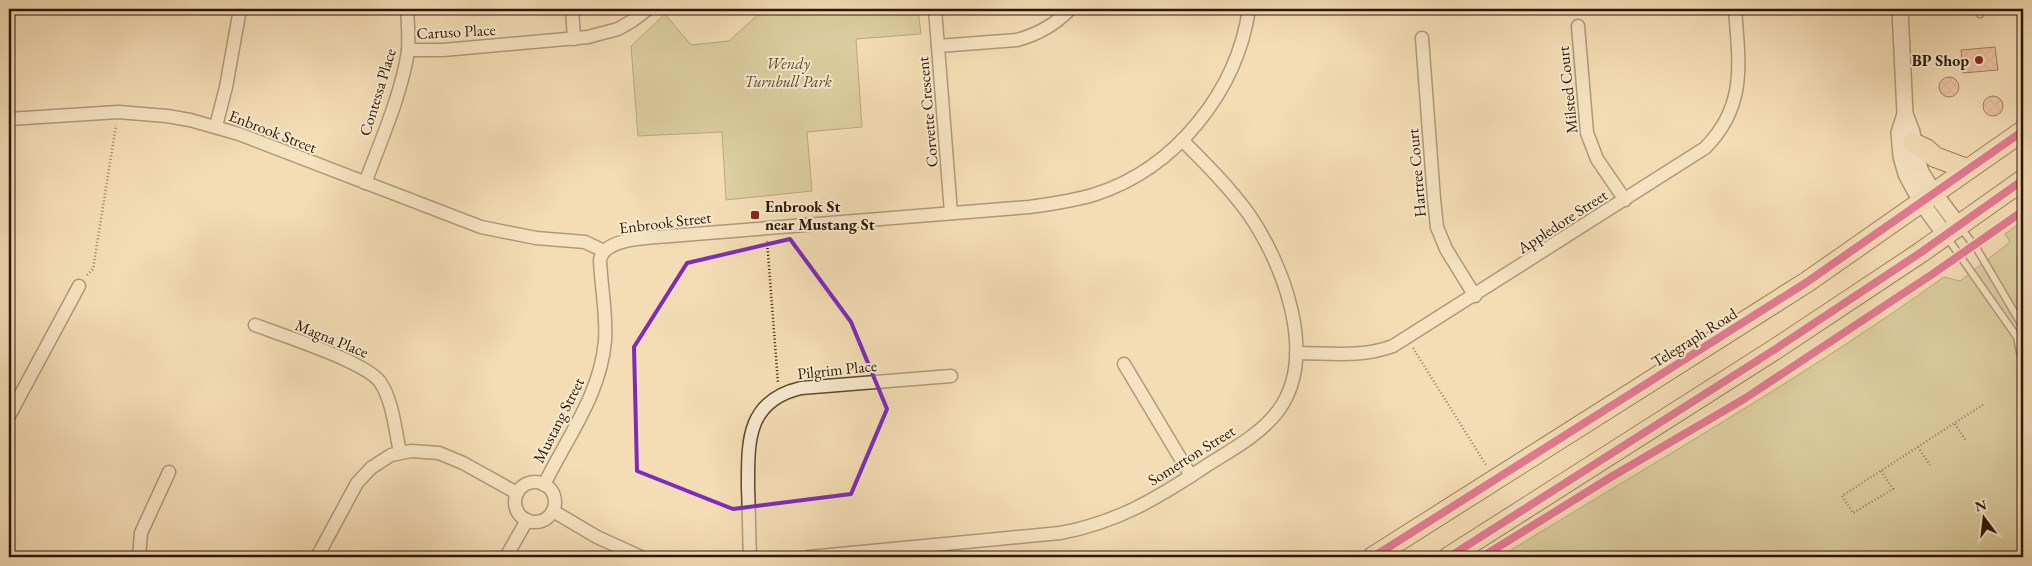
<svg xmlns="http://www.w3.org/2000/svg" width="2032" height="566" font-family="'EB Garamond',serif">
  <defs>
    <pattern id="building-cross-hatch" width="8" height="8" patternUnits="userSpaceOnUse" patternTransform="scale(1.25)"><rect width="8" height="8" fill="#ebaf92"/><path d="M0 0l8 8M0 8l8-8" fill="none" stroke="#ca967c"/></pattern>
  </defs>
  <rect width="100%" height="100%" fill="#f4ddb5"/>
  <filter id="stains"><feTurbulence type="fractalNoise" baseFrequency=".004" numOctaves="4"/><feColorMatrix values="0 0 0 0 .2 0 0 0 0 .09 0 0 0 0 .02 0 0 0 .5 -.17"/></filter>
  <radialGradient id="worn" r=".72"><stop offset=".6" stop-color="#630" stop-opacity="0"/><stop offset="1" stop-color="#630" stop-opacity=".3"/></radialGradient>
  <g fill="#c1bf89" stroke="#766a46">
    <path d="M764,9H918L921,34L856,39L862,127L807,132L812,191L726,200L722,132L638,136L631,46L665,14L691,45L729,41Z"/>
    <path d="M2023,221V557H1500C1649,465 1802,379 1944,277L1960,281L2010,242L2005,234Z"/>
  </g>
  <g fill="url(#building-cross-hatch)" stroke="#2b1602">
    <path d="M1995,47L1998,70L1963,73L1961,50Z"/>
    <circle cx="1949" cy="87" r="10"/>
    <circle cx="1993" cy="106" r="10"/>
  </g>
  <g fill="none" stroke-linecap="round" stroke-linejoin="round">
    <defs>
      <g id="service">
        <path d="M1980,9V14"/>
        <path d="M1960,227L1977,249L2023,327"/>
        <path d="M1946,236L2017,337L2022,362"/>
      </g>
      <g id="minor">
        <path d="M572,9L574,39"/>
        <path d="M935,9L951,213"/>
        <path d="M1578,26L1587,133L1597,159L1625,200"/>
        <path d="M1422,38L1434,199L1437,227L1446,249L1475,296"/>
        <path d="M938,46L1017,40C1039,34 1055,25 1070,9"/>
        <path d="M408,50H443L588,37L618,29L632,21L648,9"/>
        <path d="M9,119L118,112L167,116L190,120L239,134L481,227L536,238L585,242L604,251"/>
        <path d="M216,126L226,87L240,9"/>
        <path d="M365,183C380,143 402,93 408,51C409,37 408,23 407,9"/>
        <path d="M255,325C282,335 366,362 380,382C393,401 395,430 400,452"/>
        <path d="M1296,353C1330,353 1361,358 1393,346L1705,148C1747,106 1739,63 1735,9"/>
        <path d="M1124,364L1191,476"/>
        <path d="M9,416L79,286"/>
        <circle cx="535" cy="502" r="20"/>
        <path d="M544,485C567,437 600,396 605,341C607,314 601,287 600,260C604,237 651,238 670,236L1029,207C1051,204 1074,201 1096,194C1176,168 1237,91 1249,9"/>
        <path d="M553,511L597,537L641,557"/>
        <path d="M139,557L141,533L169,472"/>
        <path d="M317,557L357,483L371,468L391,455L411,451L439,453L463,463L517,493"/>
        <path d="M506,557L527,520"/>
        <path d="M750,557C749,534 749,511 748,488C748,442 746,401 801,388L951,376"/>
        <path d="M809,557L1060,533C1116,523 1156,499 1203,468C1229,451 1259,436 1278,411C1319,356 1283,263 1248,213C1229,187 1205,163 1182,140"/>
      </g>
      <g id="tertiary">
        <path d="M1900,9L1905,114L1899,133L1901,156L1906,174L1921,202L1946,236"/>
        <path d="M1905,114L1912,132L1915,153L1921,172L1934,193L1959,226"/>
      </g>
      <g id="primary">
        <path d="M1913,143L1926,149L1935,157L1967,169"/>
        <path d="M1373,557L1807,282L2023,131"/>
        <path d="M1449,557L1777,348L1920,253L2023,180"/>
      </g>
    </defs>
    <use href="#service" stroke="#5d482f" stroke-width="9"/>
    <use href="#minor" stroke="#5d482f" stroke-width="15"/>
    <use href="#tertiary" stroke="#5d482f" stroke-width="18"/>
    <use href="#primary" stroke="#2b1602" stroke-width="22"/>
    <g stroke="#2b1602" stroke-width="2.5" stroke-dasharray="1 2.5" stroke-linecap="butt">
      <path d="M767,241L778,383"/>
      <path d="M87,275L93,269L116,125"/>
      <path d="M1413,348L1486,465"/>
      <path d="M1955,424L1966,441"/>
      <path d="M1918,447L1930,465"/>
      <path d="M1881,471L1893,489L1853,513L1842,496L1984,404"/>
    </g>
    <use href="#service" stroke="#f8e9cf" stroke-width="6"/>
    <use href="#minor" stroke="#f8e9cf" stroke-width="12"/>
    <use href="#tertiary" stroke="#f8e9cf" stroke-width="15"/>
    <use href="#primary" stroke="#f4ddb5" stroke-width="20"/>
    <defs>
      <g id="cycleway">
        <path d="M1373,557L1807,282L2023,131"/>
        <path d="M1449,557L1777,348L1920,253L2023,180"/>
        <path d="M1482,557L1611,477L1744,399L1934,273L2023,211"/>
      </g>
    </defs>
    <use href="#cycleway" stroke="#f8e9cf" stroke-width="11"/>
    <use href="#cycleway" stroke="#d6006c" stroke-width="8"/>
  </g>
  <path d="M0 0H2032V566H0ZM790,239L851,322L887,409L851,494L733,509L637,471L634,347L687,263Z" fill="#f4ddb5" fill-opacity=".55" fill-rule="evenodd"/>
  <path fill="none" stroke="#7b2cbf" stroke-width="4" stroke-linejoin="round" d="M790,239L851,322L887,409L851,494L733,509L637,471L634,347L687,263Z"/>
  <g fill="#8f2418" stroke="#f8e9cf" stroke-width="2">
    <circle cx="1979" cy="60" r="5"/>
    <rect x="750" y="210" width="10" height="10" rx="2.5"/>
  </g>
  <g text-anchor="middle" stroke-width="4" stroke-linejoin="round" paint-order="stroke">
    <g font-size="16" fill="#2b1602" stroke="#f8e9cf">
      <text transform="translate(456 31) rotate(-3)" y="6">Caruso Place</text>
      <text transform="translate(1567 90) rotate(-96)" y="6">Milsted Court</text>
      <text transform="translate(377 92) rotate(-73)" y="6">Contessa Place</text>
      <text transform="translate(927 112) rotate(-95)" y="6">Corvette Crescent</text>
      <text transform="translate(273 131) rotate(21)" y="6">Enbrook Street</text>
      <text transform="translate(1416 173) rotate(-95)" y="6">Hartree Court</text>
      <text transform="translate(1562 221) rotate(-33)" y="6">Appledore Street</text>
      <text transform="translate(665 222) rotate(-7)" y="6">Enbrook Street</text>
      <text transform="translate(1694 337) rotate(-32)" y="6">Telegraph Road</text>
      <text transform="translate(332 338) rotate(22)" y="6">Magna Place</text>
      <text transform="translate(837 369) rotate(-6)" y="6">Pilgrim Place</text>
      <text transform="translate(558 420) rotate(-63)" y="6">Mustang Street</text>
      <text transform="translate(1191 455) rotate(-32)" y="6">Somerton Street</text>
    </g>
    <g font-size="16" font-weight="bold" fill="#2b1602" stroke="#f8e9cf" text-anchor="end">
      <text x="1969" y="66">BP Shop</text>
      <text x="765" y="212" text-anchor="start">Enbrook St<tspan x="765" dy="18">near Mustang St</tspan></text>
    </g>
    <g font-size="16" font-style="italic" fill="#58492a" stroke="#f8e9cf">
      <text x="788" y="69">Wendy<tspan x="788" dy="18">Turnbull Park</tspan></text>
    </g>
  </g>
  <rect width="2032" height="566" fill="none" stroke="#f4ddb5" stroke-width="30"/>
  <rect x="10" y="10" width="2012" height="546" fill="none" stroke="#2b1602" stroke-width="2.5"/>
  <rect x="15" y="15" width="2002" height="536" fill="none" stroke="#2b1602"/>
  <g transform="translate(1984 518) rotate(345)" stroke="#f8e9cf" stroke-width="4" paint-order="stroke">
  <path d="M0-4L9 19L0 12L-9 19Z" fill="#2b1602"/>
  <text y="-8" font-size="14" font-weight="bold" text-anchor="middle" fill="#2b1602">N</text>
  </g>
  <rect width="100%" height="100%" filter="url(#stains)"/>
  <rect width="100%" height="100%" fill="url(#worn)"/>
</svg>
